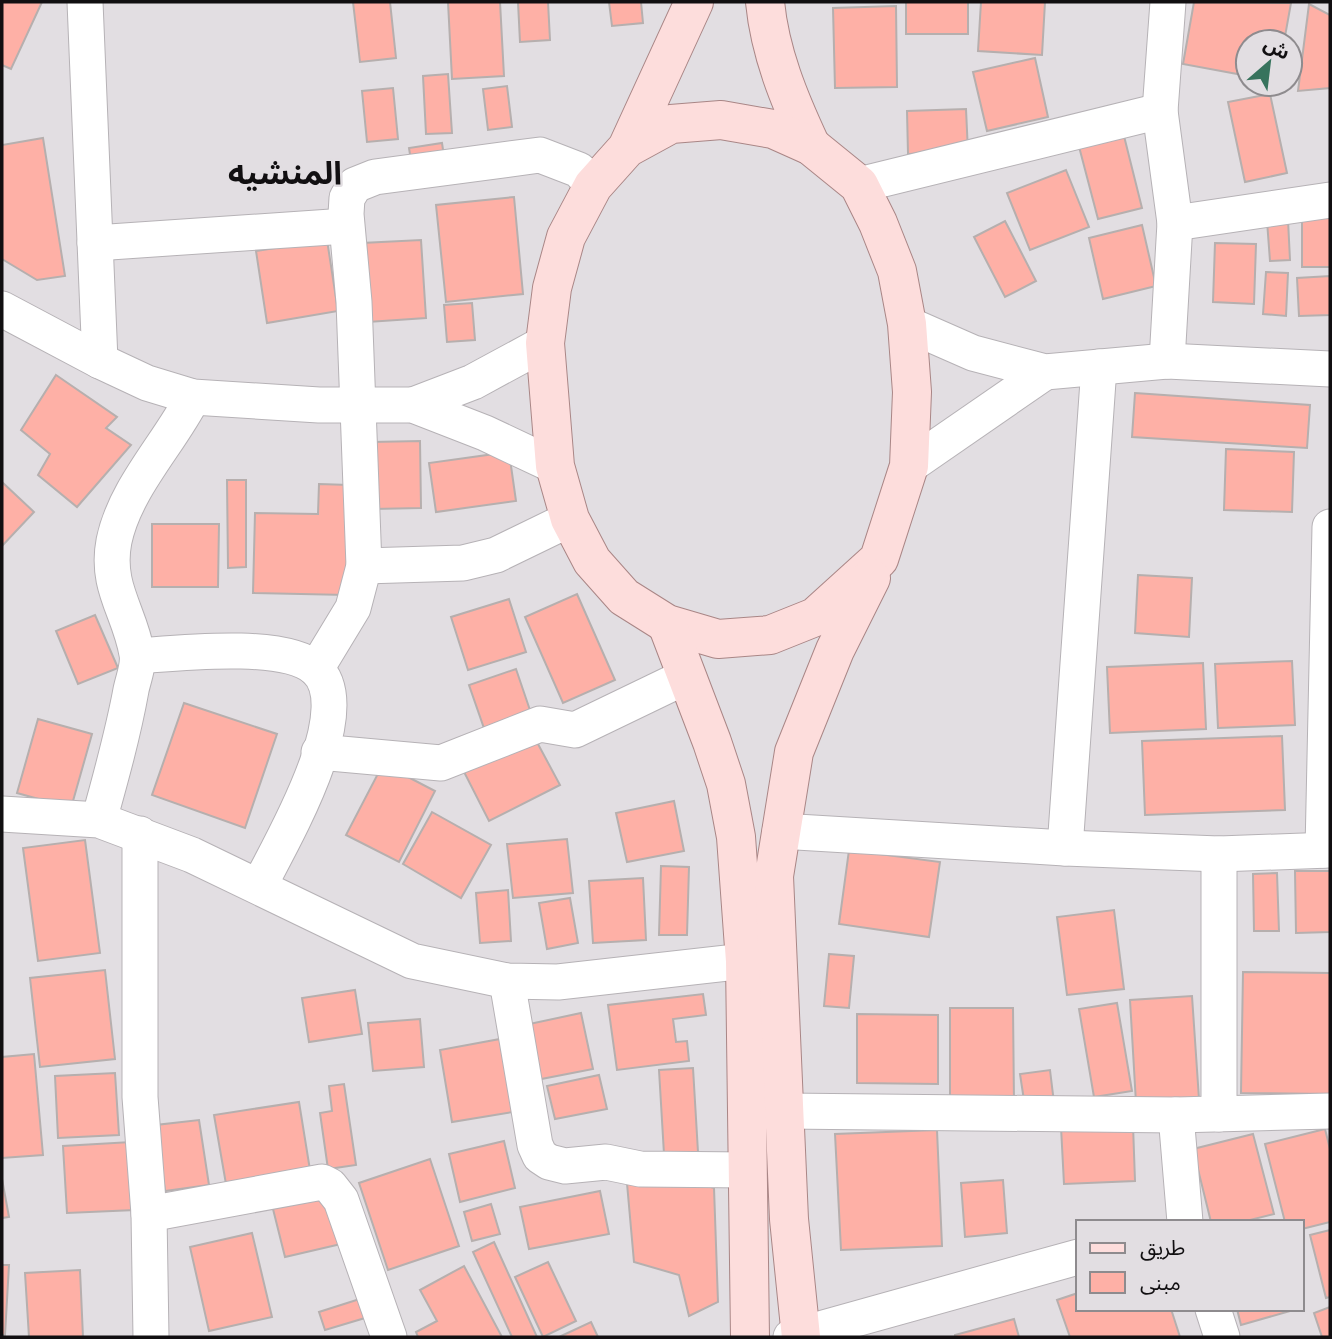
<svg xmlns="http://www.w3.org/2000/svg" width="1332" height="1339" font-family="'Varela Round','Noto Sans Arabic',sans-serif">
  <rect width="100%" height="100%" fill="#e2dee2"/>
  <g fill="#feb0a6" stroke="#b6afae" stroke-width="2">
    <path d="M2,2H42L11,69L2,65Z"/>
    <path d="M353,2H390L396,58L360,62Z"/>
    <path d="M448,2H500L504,76L452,79Z"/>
    <path d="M518,2H548L550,40L520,42Z"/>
    <path d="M609,2H641L643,23L612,26Z"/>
    <rect x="906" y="2" width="62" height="32"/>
    <path d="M981,2H1045L1042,55L978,51Z"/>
    <path d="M1194,2L1291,3L1284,42H1248V76L1183,64Z"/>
    <path d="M1309,4L1330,15V88L1298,91Z"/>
    <path d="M896,6L897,87L835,88L833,8Z"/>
    <path d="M1035,58L1048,117L987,131L973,72Z"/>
    <path d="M448,74L452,133L426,134L423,76Z"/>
    <path d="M507,86L512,127L488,130L483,89Z"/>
    <path d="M393,88L398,139L367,142L362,91Z"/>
    <path d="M1270,94L1287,173L1245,182L1228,102Z"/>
    <path d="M966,109L968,152L908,154L907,111Z"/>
    <path d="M1122,128L1142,208L1098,219L1077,139Z"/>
    <path d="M43,138L65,276L37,280L2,259V145Z"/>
    <path d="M442,143L445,163L412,167L409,148Z"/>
    <path d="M1066,170L1089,227L1030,250L1007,193Z"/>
    <path d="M514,197L523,294L446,302L436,205Z"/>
    <rect x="1302" y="212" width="28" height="55"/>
    <path d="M1288,220L1290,260L1270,261L1267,221Z"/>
    <path d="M1005,221L1036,281L1005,297L974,237Z"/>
    <path d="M1142,225L1156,286L1103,299L1089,238Z"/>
    <path d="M327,240L338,311L267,323L256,251Z"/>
    <path d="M421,240L426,318L368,322L362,243Z"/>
    <path d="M1215,243L1256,244L1254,304L1213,302Z"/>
    <path d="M1266,272L1288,273L1286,316L1263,314Z"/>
    <path d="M1330,276V315L1299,316L1297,278Z"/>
    <path d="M472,303L475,340L447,342L444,305Z"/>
    <path d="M56,375L117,417L106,428L131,445L77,507L38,475L50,454L21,430Z"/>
    <path d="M1135,393L1310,405L1307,448L1132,437Z"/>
    <path d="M420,441L421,508L373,509L372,442Z"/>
    <path d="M1226,449L1294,452L1292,512L1224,510Z"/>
    <path d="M509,452L516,501L436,512L429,463Z"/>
    <path d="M227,480H246V567L228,568Z"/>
    <path d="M2,482L34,512L2,546Z"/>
    <path d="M319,484L349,485L347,595L253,593L255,513L318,514Z"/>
    <path d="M152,524H219L218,587H152Z"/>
    <path d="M1138,575L1192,578L1189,637L1135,633Z"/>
    <path d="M577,594L615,680L563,703L525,617Z"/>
    <path d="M509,599L526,652L468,670L451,617Z"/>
    <path d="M95,615L118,668L78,684L56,631Z"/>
    <path d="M1292,661L1295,725L1218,728L1215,664Z"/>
    <path d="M1203,663L1206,729L1110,733L1107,667Z"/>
    <path d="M516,669L533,719L486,734L469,685Z"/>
    <path d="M184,703L277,734L245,828L152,795Z"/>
    <path d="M38,719L92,734L71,808L17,793Z"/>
    <path d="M531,731L560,785L489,821L461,766Z"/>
    <path d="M1282,736L1285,810L1145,815L1142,741Z"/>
    <path d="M383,764L435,791L399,862L346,835Z"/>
    <path d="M674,801L684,851L627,862L616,813Z"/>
    <path d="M432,812L491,845L461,898L403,864Z"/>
    <path d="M567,839L573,893L513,898L507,844Z"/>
    <path d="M85,840L100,953L38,961L23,848Z"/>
    <path d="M849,850L940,862L929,937L839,924Z"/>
    <path d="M661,866L689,867L687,935H659Z"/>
    <path d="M1295,871H1330V932L1296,933Z"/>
    <path d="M1277,873L1279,931H1254L1253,874Z"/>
    <path d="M643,878L646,940L593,943L589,881Z"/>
    <path d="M508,890L511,941L480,943L476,893Z"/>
    <path d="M570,898L578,943L547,949L539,903Z"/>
    <path d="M1114,910L1124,989L1067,995L1057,917Z"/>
    <path d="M829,954L854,956L849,1008L824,1006Z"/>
    <path d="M105,970L115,1059L40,1067L30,978Z"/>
    <path d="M1243,972L1330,973V1094L1241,1093Z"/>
    <path d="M355,990L362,1034L309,1042L302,998Z"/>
    <path d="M703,994L706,1015L673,1019L676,1042L687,1041L689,1061L617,1070L608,1005Z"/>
    <path d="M1192,996L1199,1099L1136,1103L1130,1000Z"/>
    <path d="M1117,1003L1132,1091L1094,1097L1079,1009Z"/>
    <path d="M950,1008H1013L1014,1102H950Z"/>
    <path d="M581,1013L593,1069L531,1081L520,1026Z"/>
    <path d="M857,1014L938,1015V1084L857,1083Z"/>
    <path d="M420,1019L424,1067L373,1071L368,1023Z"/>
    <path d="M500,1039L513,1112L452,1122L440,1050Z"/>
    <path d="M34,1054L43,1155L2,1158V1057Z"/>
    <path d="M693,1068L698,1152L664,1154L659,1070Z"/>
    <path d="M1050,1070L1054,1103L1025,1107L1020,1074Z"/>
    <path d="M115,1073L119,1135L58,1138L55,1076Z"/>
    <path d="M599,1075L607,1109L555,1119L547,1086Z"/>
    <path d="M344,1084L356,1165L328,1169L320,1113L332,1111L329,1086Z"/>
    <path d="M299,1102L310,1170L226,1184L214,1115Z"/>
    <path d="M199,1120L209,1185L165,1191L156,1125Z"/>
    <path d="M1133,1125L1135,1181L1064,1184L1061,1127Z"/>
    <path d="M1325,1129L1330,1149V1222L1302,1229V1222H1285L1265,1144Z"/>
    <path d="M937,1130L942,1246L841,1250L835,1134Z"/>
    <path d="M1253,1134L1274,1214L1242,1222H1211L1193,1149Z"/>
    <path d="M504,1141L515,1188L460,1202L449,1154Z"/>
    <path d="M131,1142L135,1210L67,1213L63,1146Z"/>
    <path d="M430,1159L459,1246L388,1270L359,1183Z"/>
    <path d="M626,1172L683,1178L714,1188L718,1302L689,1316L679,1275L634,1262Z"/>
    <path d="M2,1179L9,1217L2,1218Z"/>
    <path d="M1003,1180L1007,1233L965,1237L961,1183Z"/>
    <path d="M328,1188L341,1244L285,1257L271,1201Z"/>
    <path d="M600,1191L609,1234L529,1249L520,1207Z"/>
    <path d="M491,1204L500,1234L472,1241L464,1212Z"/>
    <path d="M1330,1230V1297L1326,1298L1310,1235Z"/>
    <path d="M252,1233L272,1317L209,1331L190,1247Z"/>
    <path d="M494,1242L537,1337H512L473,1252Z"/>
    <path d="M548,1262L576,1321L543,1337L515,1277Z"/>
    <path d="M2,1265H9L5,1335H2Z"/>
    <path d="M464,1266L502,1337H418L416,1332L437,1321L420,1290Z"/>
    <path d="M80,1270L83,1337H29L25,1273Z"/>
    <path d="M1078,1293V1309H1171L1180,1337H1070L1057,1300Z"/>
    <path d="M369,1296L375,1315L325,1330L319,1312Z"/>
    <path d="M1330,1307V1337H1322L1314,1313Z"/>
    <path d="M1237,1309H1297L1241,1325Z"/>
    <path d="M1014,1319L1019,1337H955V1335Z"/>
    <path d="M591,1322L598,1337H559Z"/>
  </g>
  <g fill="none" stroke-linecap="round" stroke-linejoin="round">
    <defs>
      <g id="minor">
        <path d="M85,2L100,361"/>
        <path d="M859,185L1160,111"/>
        <path d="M1175,223L1330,200"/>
        <path d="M95,243L346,226"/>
        <path d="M2,309L100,361L147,383L193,397L319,405H413L485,433L555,466"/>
        <path d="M907,324L973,353L1045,372L1167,361L1330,369"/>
        <path d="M1167,361L1175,223L1160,111L1168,2"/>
        <path d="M413,405L473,382L545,343"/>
        <path d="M909,466L1045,372"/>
        <path d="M364,566L463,563L496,555L570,519"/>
        <path d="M138,656C179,653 285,641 316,669C360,709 281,843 259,886"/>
        <path d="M316,669L353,608L364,566L354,302L346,214L347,198L355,185L375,177L540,155L579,170L593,186"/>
        <path d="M319,752L441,763L540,724L575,730L687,676"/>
        <path d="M2,814L99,820L192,855L412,961L507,981L558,982L745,961"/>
        <path d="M99,820C111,777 123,734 131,690C133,680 139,665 137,654C130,612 105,587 114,541C125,488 169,444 193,397"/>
        <path d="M780,831L1065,848L1099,367"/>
        <path d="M140,834V1097L149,1214L151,1337"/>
        <path d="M1065,848L1219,854L1330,850"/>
        <path d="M1323,850L1330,527"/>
        <path d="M1219,854V1114"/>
        <path d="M507,981L535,1145L540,1156L549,1162L565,1166L606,1162L640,1169L747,1170"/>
        <path d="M785,1111L1176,1115L1330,1111"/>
        <path d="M1176,1115L1185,1222"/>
        <path d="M149,1214L322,1182L330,1186L341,1200L389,1337"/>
        <path d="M1213,1309L1222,1337"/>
        <path d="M791,1337L1078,1257"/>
      </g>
      <g id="major">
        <path d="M765,2C770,53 789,99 811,146"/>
        <path d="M627,148L671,124L721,120L773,129L811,146L859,185L878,223L897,271L907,324L912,392L909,466L879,559L815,617L770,635L718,639L667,624L624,597L592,561L570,519L555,466L545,343L552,288L566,237L593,186L627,148L694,2"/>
        <path d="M667,624L712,742L726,784L736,837L745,961L750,1337"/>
        <path d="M801,1337L789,1219L774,876L794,752L835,650L871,578"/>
      </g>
    </defs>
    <use href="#minor" stroke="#b6b2b6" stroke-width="37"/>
    <use href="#major" stroke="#a98686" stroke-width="40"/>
    <use href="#minor" stroke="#fff" stroke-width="35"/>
    <use href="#major" stroke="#fddddc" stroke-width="38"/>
  </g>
  <g text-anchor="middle" stroke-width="5" stroke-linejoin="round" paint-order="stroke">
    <g font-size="32" font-weight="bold" fill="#110f11" stroke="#e2dee2">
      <text x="285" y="184">المنشيه</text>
    </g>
  </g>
  <rect width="1332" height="1339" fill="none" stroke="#110f11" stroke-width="7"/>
  <rect x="1076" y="1220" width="228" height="91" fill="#e2dee2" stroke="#8e8b8e" stroke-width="2"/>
  <rect x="1090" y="1243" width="35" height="10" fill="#fddddc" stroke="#8e8b8e" stroke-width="2"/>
  <text x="1140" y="1255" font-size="21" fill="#110f11">طريق</text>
  <rect x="1090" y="1272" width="35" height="21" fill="#feb0a6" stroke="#8e8b8e" stroke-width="2"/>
  <text x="1140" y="1290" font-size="21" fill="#110f11">مبنى</text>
  <g transform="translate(1269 63) rotate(28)"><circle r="33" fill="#e2dee2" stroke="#8e8b8e" stroke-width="2"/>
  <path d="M0-5L12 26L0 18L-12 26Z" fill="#37735d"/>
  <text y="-10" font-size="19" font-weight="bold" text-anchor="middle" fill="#110f11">ش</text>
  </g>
</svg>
